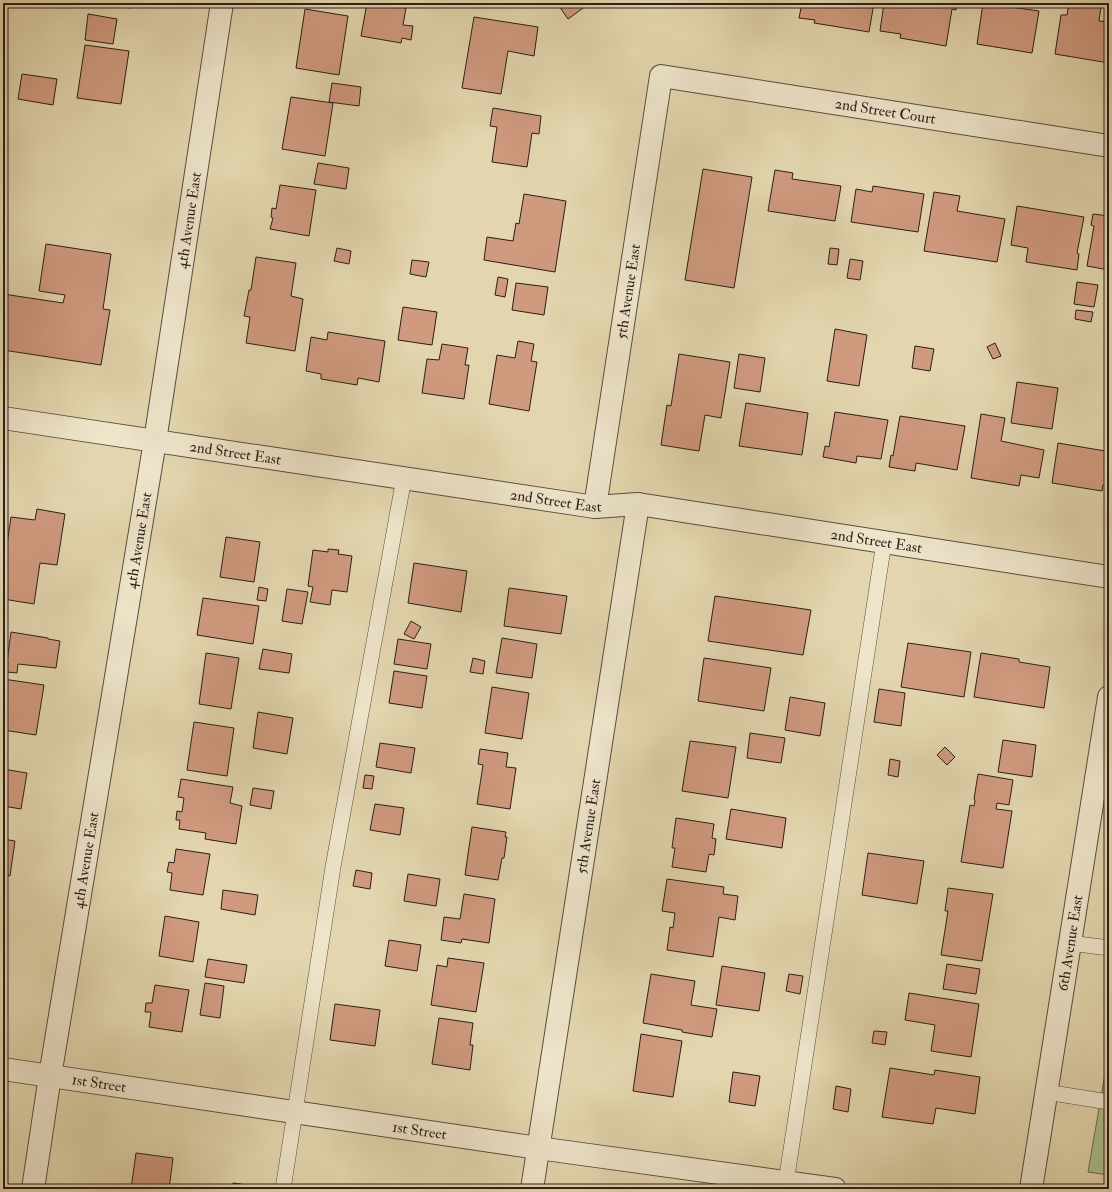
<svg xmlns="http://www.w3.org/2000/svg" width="1112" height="1192" font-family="'IM FELL Double Pica',serif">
  <rect width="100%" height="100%" fill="#e3d6ae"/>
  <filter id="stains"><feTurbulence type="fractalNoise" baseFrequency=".005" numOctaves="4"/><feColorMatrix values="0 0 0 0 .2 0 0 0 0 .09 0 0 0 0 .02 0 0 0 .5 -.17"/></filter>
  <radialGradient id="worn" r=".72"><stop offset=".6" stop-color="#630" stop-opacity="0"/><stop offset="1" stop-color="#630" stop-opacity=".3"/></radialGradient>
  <path fill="#aebf8f" stroke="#6c6e54" d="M1109,1051V1175L1088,1172Z"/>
  <g fill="#d09a7f" stroke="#2b1e1a">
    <path d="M95,3H131L130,8Z"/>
    <path d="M367,3L406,8L403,25L413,26L411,40L402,38L401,43L361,36Z"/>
    <path d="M557,3H590L568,19Z"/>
    <path d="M802,3H874L869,32L814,23L815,20L799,18Z"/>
    <path d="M884,3H957L956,10L952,9L946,46L900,38L901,34L880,31Z"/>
    <path d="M983,3L1039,11L1032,53L977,44Z"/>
    <path d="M1069,3L1101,7L1099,21L1109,22V63L1055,54L1061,15H1067Z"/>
    <path d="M305,9L348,16L339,75L296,68Z"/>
    <path d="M88,14L117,19L113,44L85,40Z"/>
    <path d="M474,17L538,27L534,56L508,51L501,94L462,88Z"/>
    <path d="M85,45L129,51L121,104L77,98Z"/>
    <path d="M22,74L57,79L53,105L18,99Z"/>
    <path d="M332,83L361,87L359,106L329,102Z"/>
    <path d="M291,97L333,103L325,156L282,149Z"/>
    <path d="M493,108L541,116L539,134L532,133L527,167L492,162L497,127L490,126Z"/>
    <path d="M318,163L349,168L346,189L314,184Z"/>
    <path d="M703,169L752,177L734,288L685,280Z"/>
    <path d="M775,170L793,173L792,179L841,186L835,221L768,211Z"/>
    <path d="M280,185L316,190L309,236L270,229L273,218L271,217L272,208L276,209Z"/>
    <path d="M873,186L924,194L918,232L851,222L856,189L872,192Z"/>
    <path d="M934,192L960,196L957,211L1005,219L997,262L924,251Z"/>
    <path d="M524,194L566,201L555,272L484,260L487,237L513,241L516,223L519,224Z"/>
    <path d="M1017,206L1084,217L1077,253L1079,254L1077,270L1026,262L1028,248L1011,245Z"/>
    <path d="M1093,214L1109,216V270L1087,266L1094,226L1091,225Z"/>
    <path d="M46,244L111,254L103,309L110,310L101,365L3,350V294L63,303L65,295L39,291Z"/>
    <path d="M337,248L351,251L349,264L334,261Z"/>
    <path d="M830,248L839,249L837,265L828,264Z"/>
    <path d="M256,257L296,263L291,296L303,299L295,351L246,343L250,317L244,316L249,290H251Z"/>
    <path d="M850,259L863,261L860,280L847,278Z"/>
    <path d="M412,260L429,262L426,277L410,274Z"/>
    <path d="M498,277L508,279L505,297L495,295Z"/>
    <path d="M1077,282L1098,285L1094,307L1074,304Z"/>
    <path d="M516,283L548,287L544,315L512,310Z"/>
    <path d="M403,307L437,312L432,345L398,340Z"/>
    <path d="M1076,310L1093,312L1091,322L1075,319Z"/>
    <path d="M835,329L867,335L859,386L827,381Z"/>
    <path d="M328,332L385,341L379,382L358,378L357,385L321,379V374L306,371L311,337L327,340Z"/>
    <path d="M518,341L534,344L531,361L537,362L529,411L489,404L497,355L515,358Z"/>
    <path d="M995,343L1001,356L993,359L987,347Z"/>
    <path d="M442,344L468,348L465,365H469L464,399L422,393L427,359L439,360Z"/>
    <path d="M915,346L934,349L930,371L912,368Z"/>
    <path d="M679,354L730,362L721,418L705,415L699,451L661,445L667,405L671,406Z"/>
    <path d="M739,354L765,358L760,392L734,388Z"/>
    <path d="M1017,382L1058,388L1052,429L1011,423Z"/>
    <path d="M746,403L808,413L802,455L739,446Z"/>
    <path d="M835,412L888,420L881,459L857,456L856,463L823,457L825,446L829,447Z"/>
    <path d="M981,414L1005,418L1001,441L1044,450L1039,478L1021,475L1019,486L971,478Z"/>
    <path d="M900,416L965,426L957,470L916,463L915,471L889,467L891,455L893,456Z"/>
    <path d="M1058,443L1105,451L1106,445L1109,446V486L1103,485L1102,491L1052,483Z"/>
    <path d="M37,509L65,514L57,565L40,563L34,604L3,599V570L11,517L35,520Z"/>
    <path d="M226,537L260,542L254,582L220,577Z"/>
    <path d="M328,549L339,550L338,554L352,556L347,592L332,590L330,605L310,602L313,587L308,586L313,550L328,552Z"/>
    <path d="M414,563L467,571L461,612L408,603Z"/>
    <path d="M259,587L268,589L266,601L257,600Z"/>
    <path d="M509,588L567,596L561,634L504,626Z"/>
    <path d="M287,589L308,592L302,624L282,621Z"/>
    <path d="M715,596L811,610L803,655L708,641Z"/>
    <path d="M203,598L259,606L253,644L197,635Z"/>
    <path d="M411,621L421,627L414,639L404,634Z"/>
    <path d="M11,632L48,638V639L60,641L56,668L18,664L17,673L7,672L8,662H7Z"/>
    <path d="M502,638L537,644L532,678L496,673Z"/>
    <path d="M398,639L431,644L427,669L394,664Z"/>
    <path d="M908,643L971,652L964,697L901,687Z"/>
    <path d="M263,649L292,654L289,673L259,669Z"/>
    <path d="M206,653L239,658L231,709L199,704Z"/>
    <path d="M981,653L1019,659V662L1050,667L1044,708L974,697Z"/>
    <path d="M473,658L485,661L483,674L470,672Z"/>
    <path d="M704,658L771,668L764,711L698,701Z"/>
    <path d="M394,671L427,676L422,708L389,703Z"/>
    <path d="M3,679L44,685L36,735L3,730Z"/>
    <path d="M492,687L529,693L522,739L485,733Z"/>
    <path d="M879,689L905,693L901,726L874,722Z"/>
    <path d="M790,697L825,703L820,736L785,730Z"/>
    <path d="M258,712L293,718L287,754L253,748Z"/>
    <path d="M194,722L234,728L227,776L187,770Z"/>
    <path d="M750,733L785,738L781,763L747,758Z"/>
    <path d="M1003,740L1036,745L1032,777L998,772Z"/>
    <path d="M690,741L736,747L728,798L682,791Z"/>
    <path d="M380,743L415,748L411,773L376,767Z"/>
    <path d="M945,747L955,757L947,765L937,755Z"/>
    <path d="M480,749L508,753L506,767L516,768L510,809L477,804L483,765L478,764Z"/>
    <path d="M890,759L900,761L898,777L888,775Z"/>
    <path d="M3,769L27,773L21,809L3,806Z"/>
    <path d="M978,774L1013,780L1009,805L997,803L996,809L1012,811L1003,868L961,862L970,805L974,806L975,800L974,799Z"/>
    <path d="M365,775L374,776L372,789L363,788Z"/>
    <path d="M181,779L233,787L230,803L242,806L236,844L205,839L206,833L179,829L180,820H176L177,811L182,812L184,798L178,797Z"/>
    <path d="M253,788L274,791L271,809L250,805Z"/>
    <path d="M375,804L404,808L400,835L370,830Z"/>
    <path d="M731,809L786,818L782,848L726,839Z"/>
    <path d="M676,818L714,824L712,838L716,839L714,855L709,854L706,872L672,867L675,848H672Z"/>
    <path d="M472,827L506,832L505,837H507L504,858H502L498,880L465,875Z"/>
    <path d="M3,839L15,841L10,876L3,875Z"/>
    <path d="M176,849L210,854L203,895L170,890L172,873L167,872L169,862L174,863Z"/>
    <path d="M868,853L924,861L917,904L862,895Z"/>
    <path d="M356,870L372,873L370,889L353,886Z"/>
    <path d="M408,874L440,879L436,906L404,901Z"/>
    <path d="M667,879L724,887L723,894L738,896L735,920L719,917L713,957L667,950L670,927L673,928L675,913L662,911Z"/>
    <path d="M948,888L993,894L982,961L941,955L948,911H945Z"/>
    <path d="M223,890L258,895L255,915L221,909Z"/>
    <path d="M464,894L495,899L489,943L462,939L461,943L441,940L444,917L460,919Z"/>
    <path d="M165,916L199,922L193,962L159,956Z"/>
    <path d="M389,940L421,945L417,971L385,966Z"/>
    <path d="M448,958L484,963L476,1012L431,1005L437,965L447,967Z"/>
    <path d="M208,959L247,965L244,983L205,977Z"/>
    <path d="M947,964L980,969L976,994L943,989Z"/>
    <path d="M722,966L765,973L759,1011L716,1005Z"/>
    <path d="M651,974L695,981L691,1005L717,1009L712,1037L682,1032V1030L643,1023Z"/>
    <path d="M789,974L803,976L800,994L786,991Z"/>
    <path d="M205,983L224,986L220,1018L200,1015Z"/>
    <path d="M155,985L189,990L182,1032L149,1027L151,1012H145L146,1003H152Z"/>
    <path d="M909,993L979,1004L971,1057L931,1051L935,1025L905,1020Z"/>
    <path d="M335,1004L380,1010L375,1046L330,1040Z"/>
    <path d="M439,1018L473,1023L470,1045H473L470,1070L432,1064Z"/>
    <path d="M874,1031L887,1032L885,1045L872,1043Z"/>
    <path d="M641,1034L682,1041L673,1097L633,1091Z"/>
    <path d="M890,1068L934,1075L935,1070L980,1077L975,1114L936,1108L933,1124L882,1117Z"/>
    <path d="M733,1072L760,1076L755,1106L729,1102Z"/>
    <path d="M836,1086L851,1089L848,1112L833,1109Z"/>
    <path d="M136,1153L173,1158L169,1189H131Z"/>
    <path d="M233,1183L268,1188V1189H232Z"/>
  </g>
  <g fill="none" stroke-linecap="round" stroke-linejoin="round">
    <defs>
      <g id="service">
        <path d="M1070,943L1109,948"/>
        <path d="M1046,1092L1109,1102"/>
        <path d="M283,1189L333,867L404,478"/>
        <path d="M785,1189L884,542"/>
      </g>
      <g id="minor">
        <path id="s1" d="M3,418L595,507L638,504L1109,577"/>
        <path id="s2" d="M595,507L661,76L1109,146"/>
        <path id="s3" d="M33,1189L50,1076L155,441L222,3"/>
        <path id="s4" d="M532,1189L638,504"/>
        <path id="s5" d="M1031,1189L1109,697"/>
      </g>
      <g id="tertiary">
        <path id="s6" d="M3,1069L538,1148L835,1189"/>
      </g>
    </defs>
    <use href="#service" stroke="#594c3f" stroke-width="16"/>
    <use href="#minor" stroke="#594c3f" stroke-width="24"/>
    <use href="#tertiary" stroke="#594c3f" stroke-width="24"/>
    <use href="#service" stroke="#ede4ca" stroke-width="15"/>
    <use href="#minor" stroke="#ede4ca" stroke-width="22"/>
    <use href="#tertiary" stroke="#ede4ca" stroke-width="22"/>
  </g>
  <g text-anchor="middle" stroke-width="3" stroke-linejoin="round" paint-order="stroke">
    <g font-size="15" fill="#2b1e1a" stroke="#ede4ca">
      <text dy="5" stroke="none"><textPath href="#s2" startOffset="663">2nd Street Court</textPath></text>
      <text dy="5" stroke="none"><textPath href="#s3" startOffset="981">4th Avenue East</textPath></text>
      <text dy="5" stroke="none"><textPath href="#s2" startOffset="218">5th Avenue East</textPath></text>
      <text dy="5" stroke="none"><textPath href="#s1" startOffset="235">2nd Street East</textPath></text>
      <text dy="5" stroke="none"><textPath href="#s1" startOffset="559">2nd Street East</textPath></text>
      <text dy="5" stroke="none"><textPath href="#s3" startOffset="657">4th Avenue East</textPath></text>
      <text dy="5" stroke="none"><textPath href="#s1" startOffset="883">2nd Street East</textPath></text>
      <text dy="5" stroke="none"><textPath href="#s4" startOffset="367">5th Avenue East</textPath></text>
      <text dy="5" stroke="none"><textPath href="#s3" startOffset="333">4th Avenue East</textPath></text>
      <text dy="5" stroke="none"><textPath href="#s5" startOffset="249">6th Avenue East</textPath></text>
      <text dy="5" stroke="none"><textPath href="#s6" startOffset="97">1st Street</textPath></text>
      <text dy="5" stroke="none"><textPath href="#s6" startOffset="421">1st Street</textPath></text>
    </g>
  </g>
  <rect width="1112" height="1192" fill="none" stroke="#e3d6ae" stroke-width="16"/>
  <rect x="4" y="4" width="1104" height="1184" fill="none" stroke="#2b1e1a" stroke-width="2"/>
  <rect x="8" y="8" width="1096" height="1176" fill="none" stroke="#2b1e1a"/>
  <rect width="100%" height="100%" filter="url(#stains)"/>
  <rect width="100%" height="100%" fill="url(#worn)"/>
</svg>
